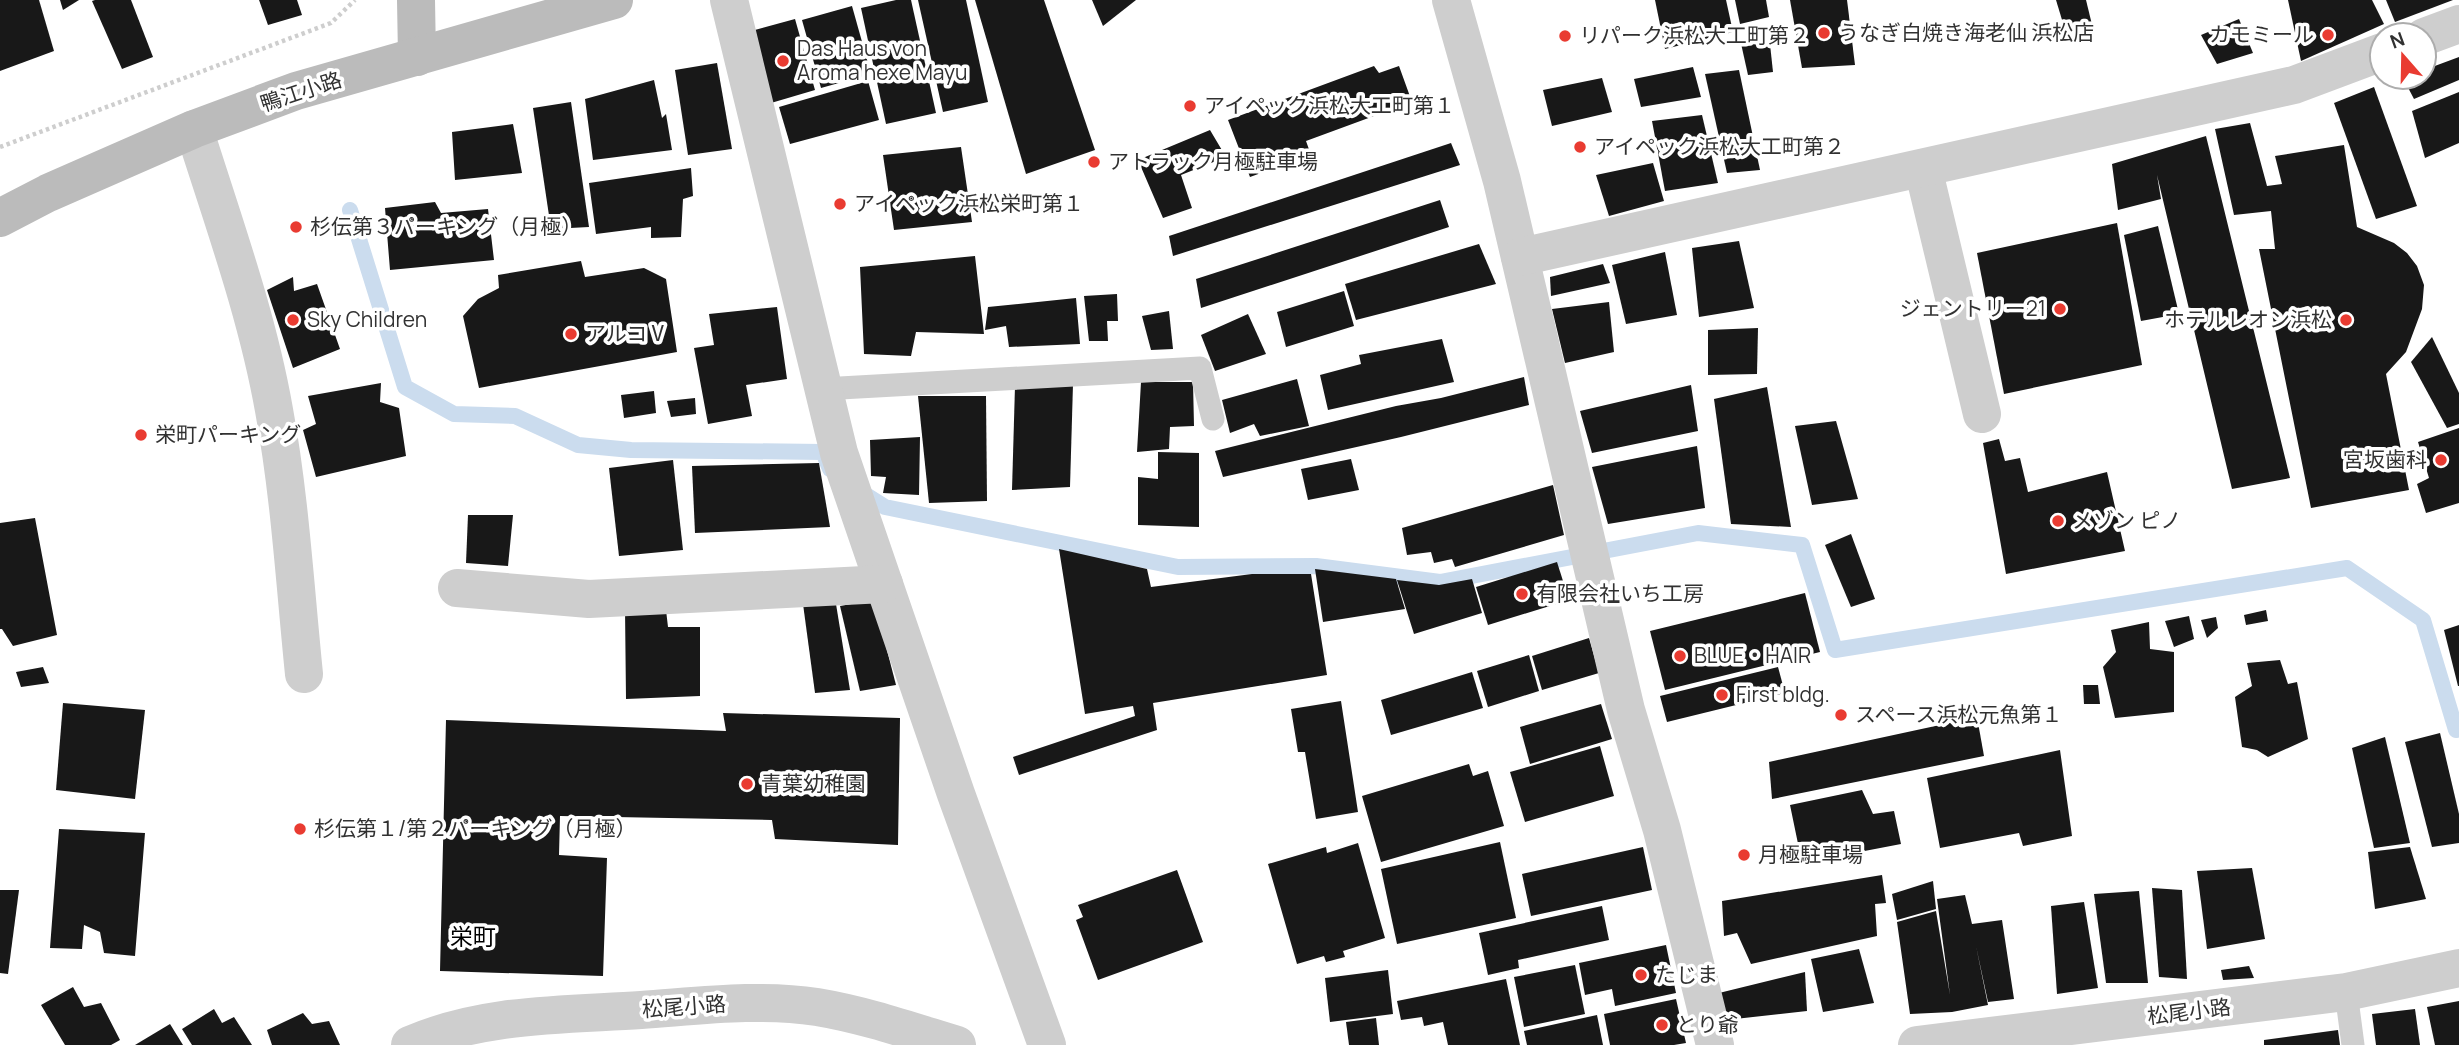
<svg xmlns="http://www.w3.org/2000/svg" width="2459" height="1045" font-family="Manrope,'Noto Sans JP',sans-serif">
  <rect width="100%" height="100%" fill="#fff"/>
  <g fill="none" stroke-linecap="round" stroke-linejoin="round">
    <g stroke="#cbdcee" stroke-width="16">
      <path d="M350,210L405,387L454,414L515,416L578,445L631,450L823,452L830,469"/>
      <path d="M858,490L885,507L1178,567L1316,566L1440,582L1698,533L1802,545L1835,650L2347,568L2423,620L2456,730"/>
    </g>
  </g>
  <g fill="#181818">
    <path d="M0,0H39L54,51L0,71Z"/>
    <path d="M60,0H79L63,10Z"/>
    <path d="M95,0H131L153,57L122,69L92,1Z"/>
    <path d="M259,0H297L302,15L268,25Z"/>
    <path d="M896,0H911L936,113L886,124L861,8Z"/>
    <path d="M918,0H966L988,102L943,112Z"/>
    <path d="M975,0H1044L1095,150L1026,174Z"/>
    <path d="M1092,0H1136L1103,26Z"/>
    <path d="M1655,0H1726L1733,32L1665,49Z"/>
    <path d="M1735,0H1766L1769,17L1740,24Z"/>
    <path d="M1790,0H1847L1855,65L1802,68Z"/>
    <path d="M2056,0H2086L2095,37L2069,43Z"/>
    <path d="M2288,0H2372L2384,24L2301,61Z"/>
    <path d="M2386,0H2453L2395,22Z"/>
    <path d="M852,6L871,74L821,88L802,20Z"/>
    <path d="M795,19L815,90L771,103L751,31Z"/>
    <path d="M2239,19L2253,53L2217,64L2201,35Z"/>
    <path d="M1769,35L1773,72L1748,75L1740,39Z"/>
    <path d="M2459,57V80L2414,99L2403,78L2424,77V70Z"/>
    <path d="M717,63L732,149L688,155L675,70Z"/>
    <path d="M1374,66L1379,73L1399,66L1412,102L1306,141L1311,155L1250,177L1228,120Z"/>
    <path d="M1693,67L1701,97L1641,107L1634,79Z"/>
    <path d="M1739,70L1760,170L1727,173L1705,74Z"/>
    <path d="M1602,78L1612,112L1552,126L1543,90Z"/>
    <path d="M654,80L662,118L666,114L672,150L593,160L585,99Z"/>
    <path d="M868,81L879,120L790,144L779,107Z"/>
    <path d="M2374,87L2417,206L2376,219L2334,103Z"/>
    <path d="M2459,92V143L2425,158L2412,111Z"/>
    <path d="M571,102L589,227L551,229L533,108Z"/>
    <path d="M1702,115L1718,183L1665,191L1652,121Z"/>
    <path d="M2250,123L2267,186L2282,184L2275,156L2344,145L2357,227L2394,243L2407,253L2417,266L2424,285L2422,309L2406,352L2386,374L2409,490L2311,508L2259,249H2275L2271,211L2234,215L2215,129Z"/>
    <path d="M513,124L522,173L455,180L452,132Z"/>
    <path d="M1210,130L1226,157L1181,175L1192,208L1163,218L1138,160Z"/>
    <path d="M2206,136L2290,478L2232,489L2157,175L2161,199L2118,210L2112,164Z"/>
    <path d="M1451,143L1460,165L1173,256L1169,236Z"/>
    <path d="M961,147L972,222L894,230L883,155Z"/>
    <path d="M1653,163L1664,201L1609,216L1596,175Z"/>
    <path d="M691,168L693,196L683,199L681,237L651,238V227L596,234L589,183Z"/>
    <path d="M1440,200L1449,227L1201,308L1196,279Z"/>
    <path d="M435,202L441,213L488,209L494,260L390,270L385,208Z"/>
    <path d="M2117,223L2142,365L2004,394L1977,253Z"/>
    <path d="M2158,226L2179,314L2141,321L2124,235Z"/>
    <path d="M1739,241L1754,308L1699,317L1692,248Z"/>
    <path d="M1479,244L1496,284L1356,320L1345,284Z"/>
    <path d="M1665,252L1677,315L1626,324L1612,265Z"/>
    <path d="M975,256L984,334L916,332L911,356L864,354L860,267Z"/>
    <path d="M581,261L585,277L644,268L666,279L677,352L479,388L463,316L478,299L499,288L498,275Z"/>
    <path d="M1603,264L1610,283L1551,296L1550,277Z"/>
    <path d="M293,277L294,291L317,284L340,349L293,368L267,290Z"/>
    <path d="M1344,291L1354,326L1286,347L1277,312Z"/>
    <path d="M1117,294L1118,321H1107L1108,341H1089L1084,296Z"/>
    <path d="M1076,298L1080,344L1009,347L1006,326L985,330L988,307Z"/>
    <path d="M1609,302L1614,352L1565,363L1552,309Z"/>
    <path d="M777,307L787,379L746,385L752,416L708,424L694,348L714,345L709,314Z"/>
    <path d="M1169,311L1173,349L1151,350L1142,316Z"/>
    <path d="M1248,314L1266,354L1215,371L1201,335Z"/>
    <path d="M1758,328L1757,374L1708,375V330Z"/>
    <path d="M2432,337L2459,393V424L2447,428L2411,362Z"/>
    <path d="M1442,339L1454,382L1328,410L1320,375L1361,364L1359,355Z"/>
    <path d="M1524,377L1529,405L1401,437L1223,477L1215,451L1396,406L1441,398Z"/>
    <path d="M1297,379L1309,426L1260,436L1254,424L1230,433L1222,400Z"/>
    <path d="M1141,382H1193L1194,426L1170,427L1169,449L1137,452Z"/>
    <path d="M381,383L380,402L399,408L406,456L316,477L303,430L316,424L308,396Z"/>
    <path d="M1073,384L1070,487L1012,490L1015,386Z"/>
    <path d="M1691,385L1698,431L1592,453L1580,411Z"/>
    <path d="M1767,387L1791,527L1731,524L1714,399Z"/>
    <path d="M654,391L656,413L624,418L621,395Z"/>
    <path d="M918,396H986L987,501L929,503Z"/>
    <path d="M695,398L696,414L671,417L667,401Z"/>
    <path d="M1836,421L1858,499L1812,505L1795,426Z"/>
    <path d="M2459,428V503L2426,513L2417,484L2429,478L2418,442Z"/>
    <path d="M920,437L919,495L883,493L886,477L871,476L870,440Z"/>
    <path d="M1999,439L2005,461L2020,458L2028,492L2107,472L2125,551L2006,574L1983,443Z"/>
    <path d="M1697,446L1705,508L1608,524L1592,467Z"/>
    <path d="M1158,452L1199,453V527L1138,525V477L1158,479Z"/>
    <path d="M1351,459L1359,490L1308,500L1301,469Z"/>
    <path d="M673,460L683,550L619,556L609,468Z"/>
    <path d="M819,463L830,527L695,533L692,466Z"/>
    <path d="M1553,485L1564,535L1455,567L1452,559L1434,563L1431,552L1407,555L1402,528Z"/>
    <path d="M468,515H513L508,566L466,563Z"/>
    <path d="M35,518L57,635L13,646L2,629H0V523Z"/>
    <path d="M1851,534L1875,599L1851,607L1825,545Z"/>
    <path d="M1059,549L1147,569L1151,587L1252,574H1311L1327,675L1153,703L1157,730L1019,775L1013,757L1135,716L1133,706L1085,714Z"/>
    <path d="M1557,562L1569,600L1488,625L1476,587Z"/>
    <path d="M1315,569L1396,579L1405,609L1323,622Z"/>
    <path d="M1472,579L1482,613L1414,634L1397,580L1439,585Z"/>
    <path d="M1805,593L1820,652L1665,690L1650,631Z"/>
    <path d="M874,600L896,685L860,691L840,606Z"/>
    <path d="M803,604H836L850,690L815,693Z"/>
    <path d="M625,609L666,610L668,627H700V696L626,699Z"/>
    <path d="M2266,610L2268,621L2246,625L2244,615Z"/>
    <path d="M2189,616L2194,639L2174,647L2165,621Z"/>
    <path d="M2216,617L2218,628L2207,638L2201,620Z"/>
    <path d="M2149,622L2150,649L2174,652V712L2115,718L2103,667L2116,652L2111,630Z"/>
    <path d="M2459,625V686H2458L2444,630Z"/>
    <path d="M1589,638L1599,673L1542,690L1532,656Z"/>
    <path d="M1529,655L1539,691L1488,707L1477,671Z"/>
    <path d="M2280,660L2288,684L2297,682L2308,739L2268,757L2257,750L2242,747L2235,697L2252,686L2247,663Z"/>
    <path d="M43,667L49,683L21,687L16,672Z"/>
    <path d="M1778,667L1785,693L1667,722L1660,696Z"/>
    <path d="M1472,672L1483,708L1391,735L1381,700Z"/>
    <path d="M2083,685H2098L2100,704H2084Z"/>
    <path d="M1341,701L1358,812L1316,819L1305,752H1298L1291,709Z"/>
    <path d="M63,703L145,710L135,799L56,790Z"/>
    <path d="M1601,704L1612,739L1530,764L1520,727Z"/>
    <path d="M723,713L900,718L898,845L775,839L772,820L560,816L559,855L607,858L603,976L440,971L446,720L726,731Z"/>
    <path d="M1977,717L1984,756L1772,799L1769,762Z"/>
    <path d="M2440,733L2459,814V843L2432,847L2405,742Z"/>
    <path d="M2385,737L2410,843L2374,848L2352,748Z"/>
    <path d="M1600,746L1614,796L1525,822L1510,772Z"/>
    <path d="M2060,750L2072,836L2023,846L2019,833L1940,848L1927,778Z"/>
    <path d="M1469,764L1473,776L1488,771L1504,826L1381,862L1362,796Z"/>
    <path d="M1862,790L1873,814L1894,811L1901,844L1802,863L1790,805Z"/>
    <path d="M59,829L145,833L135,956L104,953L100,932L84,925L82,949L50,948Z"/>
    <path d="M1500,842L1516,918L1397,944L1381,869Z"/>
    <path d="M1358,843L1385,938L1343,951L1345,957L1326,962L1324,956L1297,964L1268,864L1326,847L1327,853Z"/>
    <path d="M1643,847L1652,890L1531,916L1522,874Z"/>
    <path d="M2410,847L2426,899L2375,909L2368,852Z"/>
    <path d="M2252,868L2265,939L2207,949L2197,871Z"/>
    <path d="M1177,870L1203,942L1098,980L1076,920L1083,917L1078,905Z"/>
    <path d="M1882,875L1886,903L1875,904L1877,936L1751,964L1737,933L1724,936L1722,901Z"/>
    <path d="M1933,881L1936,909L1897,920L1892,894Z"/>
    <path d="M2152,888L2182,890L2187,979L2159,977Z"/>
    <path d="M0,890H19L8,974L0,973Z"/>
    <path d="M2139,891L2148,983H2106L2094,894Z"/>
    <path d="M1965,895L1972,924L2002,920L2014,999L1988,1002L1976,946L1988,1005L1952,1012L1910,1014L1897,922L1936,911L1950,995L1937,899Z"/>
    <path d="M2084,902L2098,988L2057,994L2051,906Z"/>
    <path d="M1602,906L1609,940L1518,960L1519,968L1488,975L1479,933Z"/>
    <path d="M1666,945L1676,993L1615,1006L1612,989L1585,995L1579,963Z"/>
    <path d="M1859,949L1874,1003L1823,1012L1811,959Z"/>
    <path d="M1575,965L1585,1014L1524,1027L1514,977Z"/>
    <path d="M2249,966L2254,978L2223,980L2221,970Z"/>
    <path d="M1388,970L1393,1014L1330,1022L1325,978Z"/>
    <path d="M1805,972L1807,1011L1726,1020L1719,993Z"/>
    <path d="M1506,979L1520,1045H1448L1443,1022L1424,1026L1422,1017L1401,1020L1397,1001Z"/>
    <path d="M73,987L84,1007L101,1003L120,1040L111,1045H65L41,1005Z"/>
    <path d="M1676,999L1686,1043L1674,1045H1610L1604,1014Z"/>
    <path d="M2459,1001V1045H2435L2427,1007Z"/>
    <path d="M214,1009L222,1023L234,1017L252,1045H192L182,1029Z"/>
    <path d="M2415,1009L2420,1045H2376L2372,1014Z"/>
    <path d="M303,1013L312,1024L329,1021L340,1045H272L267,1030Z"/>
    <path d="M1597,1015L1603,1045H1527L1524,1031Z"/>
    <path d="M1376,1018L1379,1045H1349L1346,1022Z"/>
    <path d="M170,1024L183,1045H135Z"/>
    <path d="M2338,1030L2340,1045H2264V1040Z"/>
  </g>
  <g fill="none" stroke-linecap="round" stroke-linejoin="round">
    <path stroke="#cecece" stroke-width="4.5" stroke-dasharray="3.5 3.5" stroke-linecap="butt" d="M0,147L331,23L355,0"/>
    <g stroke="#cecece" stroke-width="23">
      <path d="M822,389L1200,368L1213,419"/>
      <path d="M2346,992L2353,1045"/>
    </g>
    <g stroke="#cecece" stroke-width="38">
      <path d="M729,0L839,453L956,794L1047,1045"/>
      <path d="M1451,0L1502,181L1626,710L1662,830L1715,1045"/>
      <path d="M2424,37L2459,24"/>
      <path d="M194,129C223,221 257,314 274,410C290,497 295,586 304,674"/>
      <path d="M1923,168L1982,414"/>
      <path d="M1520,257L2294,85L2382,52"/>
      <path d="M457,588L589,599L884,584"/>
      <path d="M410,1045C483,1013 563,1015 641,1010C699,1006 759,998 817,1007C865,1015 911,1031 957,1045"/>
      <path d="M1917,1045L2346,992L2459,968"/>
    </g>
    <g stroke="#bbb" stroke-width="38">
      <path d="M416,0L417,57"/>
      <path d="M0,218L48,193L194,129L296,91L614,0"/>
    </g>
  </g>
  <g fill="#e93b31" stroke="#fff" stroke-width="2.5">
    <circle cx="1824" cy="33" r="7"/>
    <circle cx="2328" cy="35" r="7"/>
    <circle cx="1565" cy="36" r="7"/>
    <circle cx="783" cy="61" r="7"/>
    <circle cx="1190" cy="106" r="7"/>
    <circle cx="1580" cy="147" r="7"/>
    <circle cx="1094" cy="162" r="7"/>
    <circle cx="840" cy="204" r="7"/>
    <circle cx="296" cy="227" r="7"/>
    <circle cx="2060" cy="309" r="7"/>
    <circle cx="293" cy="320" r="7"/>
    <circle cx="2346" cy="320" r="7"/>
    <circle cx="571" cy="334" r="7"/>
    <circle cx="141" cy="435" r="7"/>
    <circle cx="2441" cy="460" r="7"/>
    <circle cx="2058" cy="521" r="7"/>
    <circle cx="1522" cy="594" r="7"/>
    <circle cx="1680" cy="656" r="7"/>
    <circle cx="1722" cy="695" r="7"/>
    <circle cx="1841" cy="715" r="7"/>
    <circle cx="747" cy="784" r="7"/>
    <circle cx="300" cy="829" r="7"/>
    <circle cx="1744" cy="855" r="7"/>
    <circle cx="1641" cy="975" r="7"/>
    <circle cx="1662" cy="1025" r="7"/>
  </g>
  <g text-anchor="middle" stroke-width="7" stroke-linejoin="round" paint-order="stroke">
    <g font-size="21" fill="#313131" stroke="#fff" text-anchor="start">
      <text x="1838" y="40">うなぎ白焼き海老仙 浜松店</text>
      <text x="2314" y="42" text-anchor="end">カモミール</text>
      <text x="1579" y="43">リパーク浜松大工町第２</text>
      <text x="797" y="56">Das Haus von<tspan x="797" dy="24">Aroma hexe Mayu</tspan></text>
      <text x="1204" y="113">アイペック浜松大工町第１</text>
      <text x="1594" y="154">アイペック浜松大工町第２</text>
      <text x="1108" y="169">アトラック月極駐車場</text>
      <text x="854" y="211">アイペック浜松栄町第１</text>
      <text x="310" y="234">杉伝第３パーキング（月極）</text>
      <text x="2046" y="316" text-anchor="end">ジェントリー21</text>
      <text x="307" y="327">Sky Children</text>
      <text x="2332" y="327" text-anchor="end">ホテルレオン浜松</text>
      <text x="585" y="341">アルコⅤ</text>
      <text x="155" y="442">栄町パーキング</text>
      <text x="2427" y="467" text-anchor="end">宮坂歯科</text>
      <text x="2072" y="528">メゾン ピノ</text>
      <text x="1536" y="601">有限会社いち工房</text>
      <text x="1694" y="663">BLUE・HAIR</text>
      <text x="1736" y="702">First bldg.</text>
      <text x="1855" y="722">スペース浜松元魚第１</text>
      <text x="761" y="791">青葉幼稚園</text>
      <text x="314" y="836">杉伝第１/第２パーキング（月極）</text>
      <text x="1758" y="862">月極駐車場</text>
      <text x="1655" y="982">たじま</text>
      <text x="1676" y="1032">とり爺</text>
    </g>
    <g font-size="21" fill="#313131" stroke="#fff">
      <text transform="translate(301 92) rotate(-18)" y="7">鴨江小路</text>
      <text transform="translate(684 1007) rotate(-4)" y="7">松尾小路</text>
      <text transform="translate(2189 1012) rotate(-7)" y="7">松尾小路</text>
    </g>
    <g font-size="23" fill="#000" stroke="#fff">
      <text x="473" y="945">栄町</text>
    </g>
  </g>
  <g transform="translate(2403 56) rotate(340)"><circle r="33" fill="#ffffff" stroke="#adadad" stroke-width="2"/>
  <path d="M0-5L12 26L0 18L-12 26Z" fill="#e93b31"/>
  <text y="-10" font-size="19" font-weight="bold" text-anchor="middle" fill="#313131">N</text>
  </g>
</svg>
